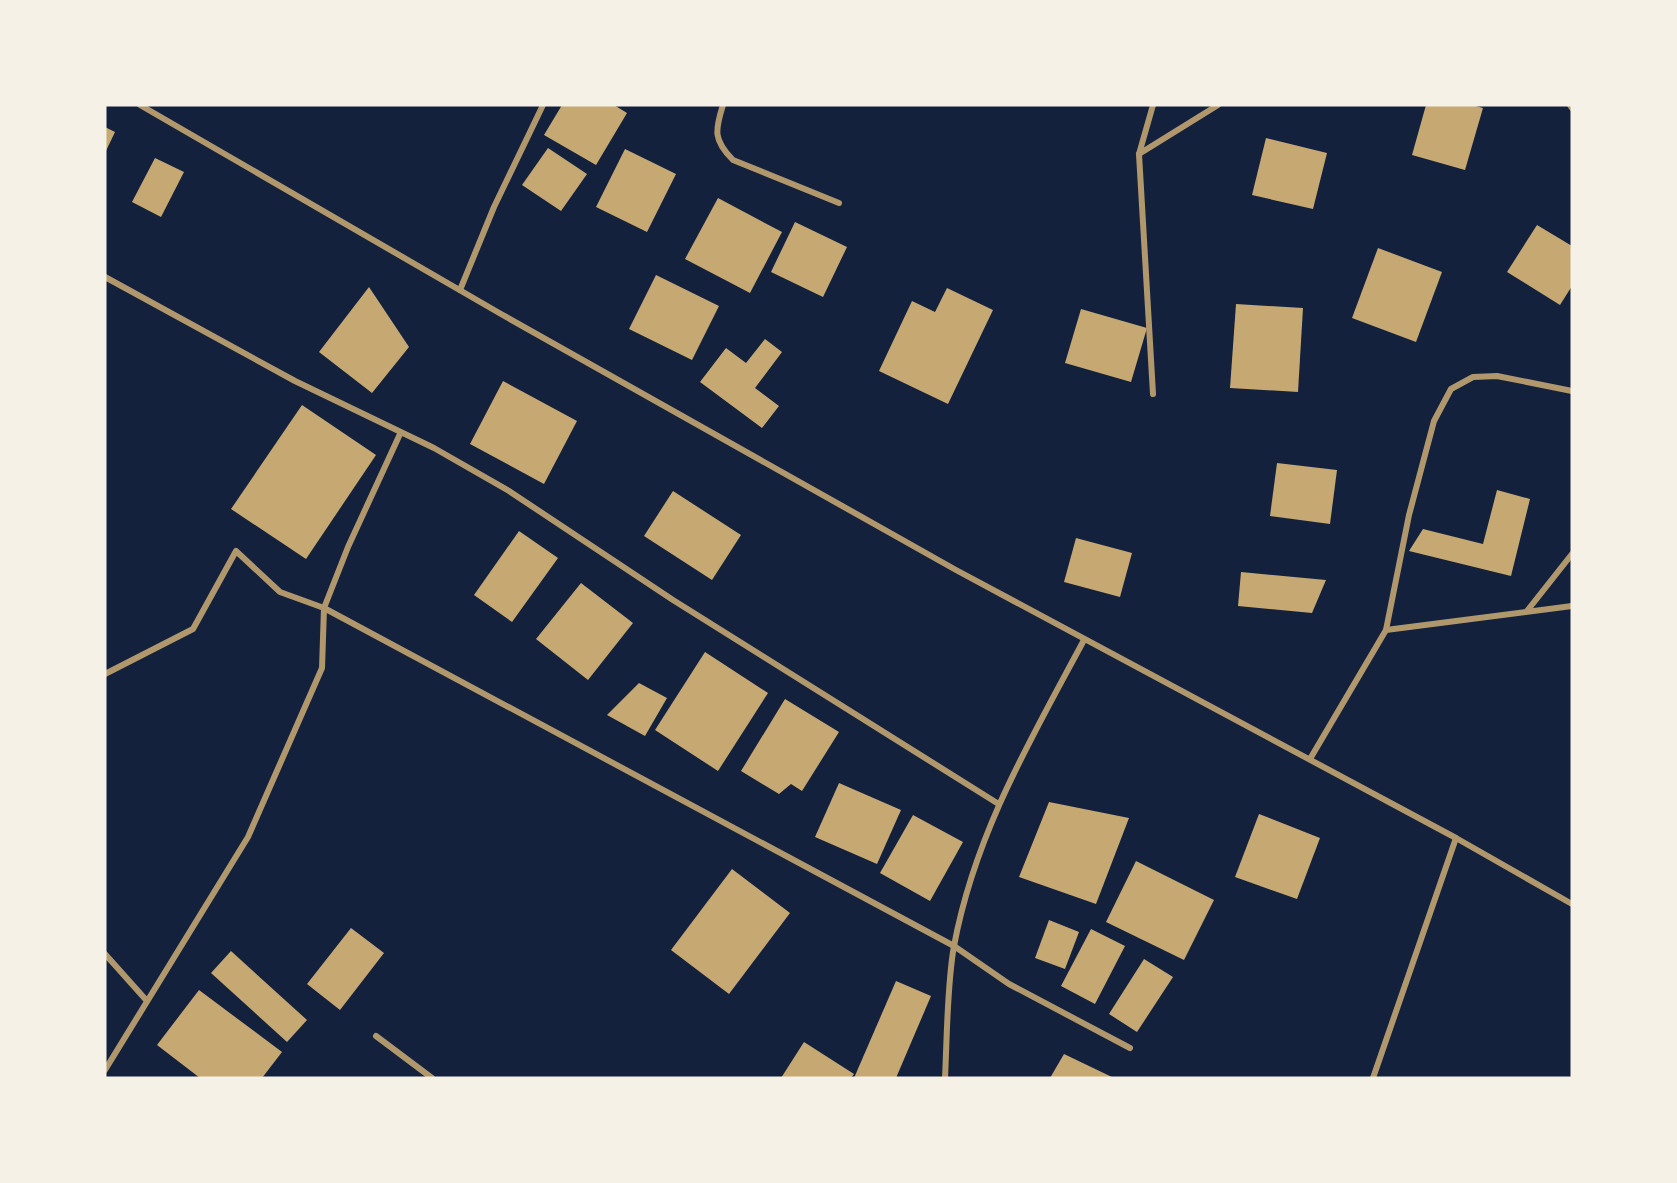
<svg xmlns="http://www.w3.org/2000/svg" width="1677" height="1183" font-family="'PT Sans',sans-serif">
  <rect width="100%" height="100%" fill="#14213d"/>
  <g fill="#c6a872">
    <path d="M562,105H614L627,113L596,165L544,135Z"/>
    <path d="M1426,105H1472L1483,108L1465,170L1412,155Z"/>
    <path d="M105,127L115,132L105,153Z"/>
    <path d="M1266,138L1327,153L1313,209L1252,195Z"/>
    <path d="M548,148L587,174L561,211L522,185Z"/>
    <path d="M625,149L676,174L647,232L596,207Z"/>
    <path d="M155,158L184,172L161,217L132,202Z"/>
    <path d="M718,198L782,232L750,293L685,259Z"/>
    <path d="M795,222L847,247L823,297L771,272Z"/>
    <path d="M1537,225L1572,246V286L1560,305L1507,272Z"/>
    <path d="M1378,248L1442,272L1416,342L1352,318Z"/>
    <path d="M656,275L719,306L692,360L629,329Z"/>
    <path d="M369,287L409,347L372,393L319,352Z"/>
    <path d="M947,288L993,310L948,404L879,371L912,301L935,312Z"/>
    <path d="M1236,304L1303,308L1298,392L1230,388Z"/>
    <path d="M1081,309L1147,328L1131,382L1065,363Z"/>
    <path d="M765,339L782,352L755,388L779,406L762,428L700,382L726,348L746,363Z"/>
    <path d="M503,381L577,421L544,484L470,444Z"/>
    <path d="M302,405L376,455L306,559L231,509Z"/>
    <path d="M1277,463L1337,470L1330,524L1270,516Z"/>
    <path d="M1497,490L1530,499L1511,576L1409,551L1423,529L1483,544Z"/>
    <path d="M673,491L741,535L712,580L644,536Z"/>
    <path d="M519,531L558,558L512,622L474,595Z"/>
    <path d="M1076,538L1132,553L1120,597L1064,582Z"/>
    <path d="M1241,572L1326,580L1312,613L1238,606Z"/>
    <path d="M581,583L633,623L588,680L536,639Z"/>
    <path d="M705,652L768,693L718,771L655,730Z"/>
    <path d="M639,683L667,698L645,736L607,715Z"/>
    <path d="M785,699L839,732L802,791L791,784L779,794L741,771Z"/>
    <path d="M839,783L901,810L877,864L815,837Z"/>
    <path d="M1049,802L1129,818L1096,904L1019,877Z"/>
    <path d="M1259,814L1320,838L1297,899L1235,877Z"/>
    <path d="M913,815L963,842L930,901L880,873Z"/>
    <path d="M1136,861L1214,900L1184,960L1106,922Z"/>
    <path d="M732,869L790,913L729,994L671,950Z"/>
    <path d="M1049,920L1079,932L1065,969L1035,958Z"/>
    <path d="M351,928L384,953L340,1010L307,984Z"/>
    <path d="M1091,929L1125,946L1095,1004L1061,986Z"/>
    <path d="M231,951L307,1020L287,1042L211,973Z"/>
    <path d="M1144,959L1173,977L1137,1032L1109,1014Z"/>
    <path d="M896,981L931,996L896,1078H854Z"/>
    <path d="M199,990L282,1052L262,1078H200L157,1045Z"/>
    <path d="M804,1042L854,1074L851,1078H781Z"/>
    <path d="M1064,1054L1114,1078H1050Z"/>
  </g>
  <g fill="none" stroke-linecap="round" stroke-linejoin="round">
    <g stroke="#b1986c" stroke-width="6">
      <path d="M140,105L501,314L956,570L1456,838L1572,904"/>
      <path d="M723,105C715,130 713,140 733,160L839,203"/>
      <path d="M1153,105L1139,154L1153,394"/>
      <path d="M1570,105L1572,108"/>
      <path d="M1139,154L1218,105"/>
      <path d="M105,277L295,381L434,448L509,491L673,600L997,803"/>
      <path d="M460,290L494,207L543,105"/>
      <path d="M1527,611L1572,554"/>
      <path d="M1386,630L1572,606"/>
      <path d="M105,674L193,629L236,551L280,592L324,608L954,946L1009,984L1130,1048"/>
      <path d="M1310,759L1386,630L1409,515L1434,421L1451,389L1473,377L1497,376L1572,391"/>
      <path d="M105,954L147,1001"/>
      <path d="M376,1036L432,1078"/>
      <path d="M105,1070L248,837L322,668L324,608L348,547L400,434"/>
      <path d="M945,1078C947,1038 947,984 954,946C975,833 1031,739 1084,640"/>
      <path d="M1373,1078L1456,838"/>
    </g>
  </g>
  <rect width="1677" height="1183" fill="none" stroke="#f6f1e7" stroke-width="213"/>
</svg>
